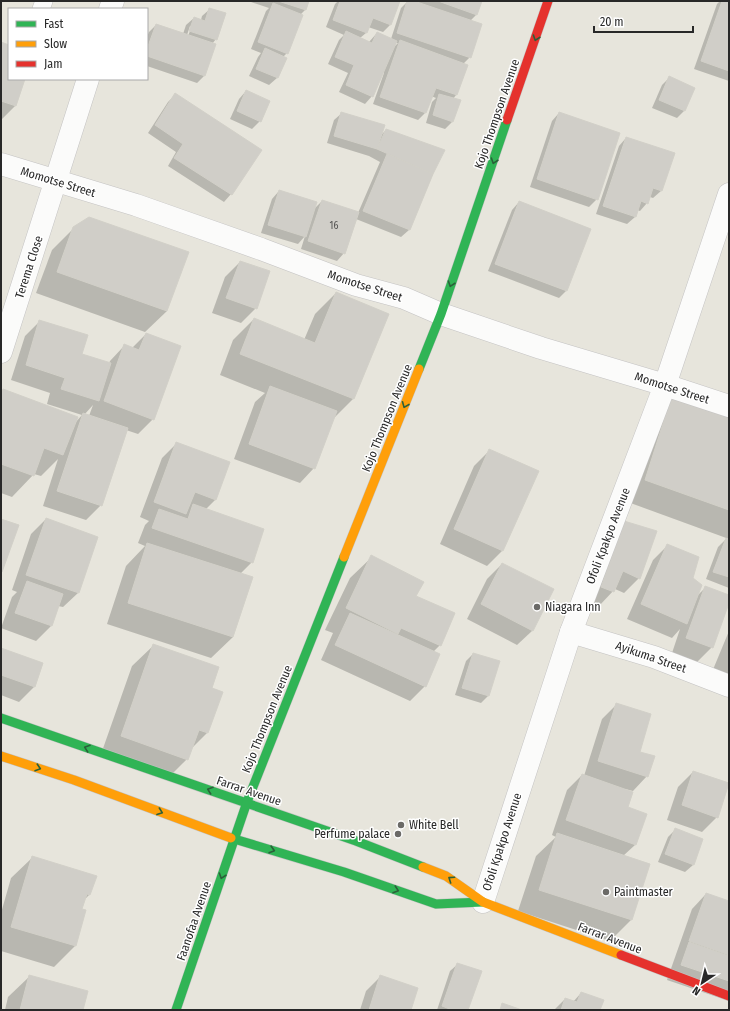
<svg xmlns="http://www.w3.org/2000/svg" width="730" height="1011" font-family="'Fira Sans Condensed',sans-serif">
  <rect width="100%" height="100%" fill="#e7e5dc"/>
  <g fill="#0003" fill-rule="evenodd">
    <path d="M251,1H308L306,9L300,15L287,53L283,57L285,58L277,78L269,85L249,76L258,57L261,53L251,49L266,11L269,8L251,2Z"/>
    <path d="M338,1H399L390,25L383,32L368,27L366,33L360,38L369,42L377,33L391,39L401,8L408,1H481L476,15L470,21V57L463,64L467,66L456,95L453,99L459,101L452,122L445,129L426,123L432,102L436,98L431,96L425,113L418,120L373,104L384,73L383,72L372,96L365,104L339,92L348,73L328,64L339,40L344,35L326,27L335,4ZM396,43H398L393,48Z"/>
    <path d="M720,1H729V81L694,69L717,4Z"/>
    <path d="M210,9L216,39L212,44L204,76L197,83L147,66V37L149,32L156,25L183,34L186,25L194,18L201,20L202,16ZM190,26H192L188,36L187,35Z"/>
    <path d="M1,43L9,46V79H24L16,105L1,120Z"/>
    <path d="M669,78L684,111L677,118L652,108L662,85Z"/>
    <path d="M246,91L260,121L252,129L230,119L239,99Z"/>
    <path d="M176,94L231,194L224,202L168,166L176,152L148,133L168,102Z"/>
    <path d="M342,113L380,136L386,130L443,150L409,230L401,237L356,219L344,253L337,261L301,249L305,236L298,244L261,233L272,199L279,191L313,210L322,201L358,213L380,162L369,156L327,143L334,120Z"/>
    <path d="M559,113L597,199L589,207L530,187L552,121Z"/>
    <path d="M626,138L673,154L661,191L653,198L650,197L647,203L640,211L637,210L635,217L627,224L596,214L619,146Z"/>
    <path d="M519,202L590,229L566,291L559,298L488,271L512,210Z"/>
    <path d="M74,228L167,311L145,332L36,293L52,250Z"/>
    <path d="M240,262L256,308L241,323L212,313L225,277Z"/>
    <path d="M336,293L387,314L353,399L332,420L314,468L300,483L234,459L255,402L265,393L220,375L233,340L254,319L304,340L315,314Z"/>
    <path d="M40,321L81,355L109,363L110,361L124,346L132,348L146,334L153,419L138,434L126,430L101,505L86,520L43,506L58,459L41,476L34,474L12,497L1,493V392L3,390L75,423L82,415L47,404L50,393L11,380L25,336ZM93,405L89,416L84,415Z"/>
    <path d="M673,396L729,414V539L625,501Z"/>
    <path d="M177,443L216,499L205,510L252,562L240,574L233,637L211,658L107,624L126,566L145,546L138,543L145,525L149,521L140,517L162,458Z"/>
    <path d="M489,451L502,551L487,566L440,544L474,466Z"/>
    <path d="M46,519L78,593L63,607L58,606L51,626L36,641L1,628L12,597L17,592L12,590L31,534Z"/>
    <path d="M609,537L639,578L624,593L615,589L599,606L587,602Z"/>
    <path d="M727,538V540L729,541V588L706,579L718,547Z"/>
    <path d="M668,545L692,578L697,596L705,588L729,596V600L712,647L697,662L672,653L680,629L672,638L627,619L653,560Z"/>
    <path d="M372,557L415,597L440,645L433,652L425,686L410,701L321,660L333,633L325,630L350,578Z"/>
    <path d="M502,564L553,590L532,631L517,645L467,619L487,579Z"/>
    <path d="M729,631V679L712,672Z"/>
    <path d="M154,645L211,688L222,692L207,733L190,750L187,759L166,780L100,757L132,666Z"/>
    <path d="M1,649L42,663L34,687L19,702L1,695Z"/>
    <path d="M473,654L499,662L488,696L481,703L455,695L466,661Z"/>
    <path d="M617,704L647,776L633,791L625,789L624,790L626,808L635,845L623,856L649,864L631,920L610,941L518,911L536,856L556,837L552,835L567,790L582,775L584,776L602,719Z"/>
    <path d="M693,772L717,817L702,832L667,820L678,787Z"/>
    <path d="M675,830L693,865L685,872L658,862L668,837Z"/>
    <path d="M33,857L90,894L84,900L81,910H85L75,946L54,967L1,951V913L11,878Z"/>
    <path d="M706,894L729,902V1001L667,980L692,909Z"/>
    <path d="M458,964L467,1010H437L450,971Z"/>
    <path d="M30,976L82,1010H5L8,997Z"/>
    <path d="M381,976L410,1010H360L366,991Z"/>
    <path d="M581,993L599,1010H554L565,999L573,1002Z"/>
  </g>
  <g fill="#d0cec8" stroke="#d2d0c8">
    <path d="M278,1H309L306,10Z"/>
    <path d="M340,1H400L391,25L373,18L367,33L333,20Z"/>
    <path d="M407,1H414L482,24L471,58L397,33Z"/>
    <path d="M438,1H482L477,15Z"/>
    <path d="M722,1H729V71L701,61Z"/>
    <path d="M273,3L303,15L288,54L258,42Z"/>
    <path d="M209,8L226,13L217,40L189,31L194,17L205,21Z"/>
    <path d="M156,24L216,44L205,76L147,56V49Z"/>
    <path d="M346,31L372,43L377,32L397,41L373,97L346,85L354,65L335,57Z"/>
    <path d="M400,40L468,65L457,95L436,88L426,113L380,97Z"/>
    <path d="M1,42L9,45V79H25L16,106L1,101Z"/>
    <path d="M265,48L287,58L278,78L256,69Z"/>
    <path d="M669,76L695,88L685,111L659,100Z"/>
    <path d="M246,90L270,101L261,122L237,111Z"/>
    <path d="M175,93L262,150L232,195L174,158L183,144L155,125Z"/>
    <path d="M439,94L461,100L453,122L433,115Z"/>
    <path d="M341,112L385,125L377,149L334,136Z"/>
    <path d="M559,112L620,133L598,200L537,179Z"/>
    <path d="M386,129L445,150L433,174L377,149Z"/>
    <path d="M626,137L675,153L662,191L653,188L648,204L641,201L636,217L603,206Z"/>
    <path d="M387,154L433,174L410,230L363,211Z"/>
    <path d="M279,190L317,202L306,237L268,225Z"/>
    <path d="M322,200L359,212L345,254L308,241Z"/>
    <path d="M519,201L591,229L567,291L495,264Z"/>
    <path d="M89,217L189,252L167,311L57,272L73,227Z"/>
    <path d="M240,261L270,271L257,309L226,298Z"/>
    <path d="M336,292L389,314L354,399L240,354L254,318L315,343Z"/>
    <path d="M39,320L88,335L82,354L111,363L99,401L61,389L65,378L26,365Z"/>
    <path d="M146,333L181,346L154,420L104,401L124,344L139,350Z"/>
    <path d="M270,386L337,411L315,469L249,444Z"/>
    <path d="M3,389L78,417L63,455L44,448L34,476L1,464V394Z"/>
    <path d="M672,395L729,413V510L645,480Z"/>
    <path d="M83,413L128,428L102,506L57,491Z"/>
    <path d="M176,442L230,462L216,500L195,492L186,514L154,502Z"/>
    <path d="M489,449L539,471L503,551L454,529Z"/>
    <path d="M193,504L264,529L253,563L152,528L159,509L188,519Z"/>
    <path d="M46,518L98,537L79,593L26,575Z"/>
    <path d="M1,519L19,525L2,572H1Z"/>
    <path d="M624,521L657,531L640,579L623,571L614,592L601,587Z"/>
    <path d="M726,538L729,540V577L713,572Z"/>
    <path d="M147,543L253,577L233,637L128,603Z"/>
    <path d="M667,544L699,557L693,578L702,585L687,624L641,604Z"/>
    <path d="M371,555L424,582L416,596L455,613L441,646L401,628L398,634L346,608Z"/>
    <path d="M502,563L554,589L533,631L481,604Z"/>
    <path d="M27,581L63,594L52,626L15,613Z"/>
    <path d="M705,586L729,595V603L713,648L686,638Z"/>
    <path d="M350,613L440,654L426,687L335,645Z"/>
    <path d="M153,644L219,667L212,688L223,692L208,733L199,730L188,760L121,736Z"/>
    <path d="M1,648L43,663L35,687L1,675Z"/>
    <path d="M473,653L500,661L489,696L462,688Z"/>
    <path d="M616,703L651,714L640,752L655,756L648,777L598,761Z"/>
    <path d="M693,771L729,783L718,818L682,805Z"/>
    <path d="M582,774L633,792L628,807L647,814L636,845L566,820Z"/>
    <path d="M675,828L703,839L694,865L665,854Z"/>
    <path d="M557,833L650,864L632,920L539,890Z"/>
    <path d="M32,856L97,876L90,895L87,894L82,909L86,910L76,946L11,927Z"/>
    <path d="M706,893L729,901V955L689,941Z"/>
    <path d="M689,942L729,956V981L681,965Z"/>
    <path d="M457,963L482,971L468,1010H452L442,1006Z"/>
    <path d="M29,975L88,991L83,1010H20Z"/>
    <path d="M380,975L418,988L411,1010H369Z"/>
    <path d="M581,992L604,1000L600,1010H561L565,998L577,1002Z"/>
    <path d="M502,1003L522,1010H500Z"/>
  </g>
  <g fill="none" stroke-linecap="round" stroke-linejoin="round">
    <defs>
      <path id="lane" d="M41,9L44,1"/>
      <g id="street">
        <path d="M110,9L113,1"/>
        <path d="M1,164L136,205L261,249L356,285L404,298L441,314L541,348L665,385L729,406"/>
        <path d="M1,352L88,79"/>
        <path d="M571,632L654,657L729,686"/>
        <path d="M483,902L571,632L665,385L729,194"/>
      </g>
      <g id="fast">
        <path d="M419,369L441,314L507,120"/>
        <path d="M1,718L356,841L423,867"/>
        <path d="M231,838L344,872L436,904L483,902"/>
        <path d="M176,1010L247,802L344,557"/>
      </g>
      <g id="slow">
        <path d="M344,557L419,369"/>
        <path d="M1,756L74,780L231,838"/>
        <path d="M423,867L446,876L483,902L621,955"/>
      </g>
      <g id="jam">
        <path d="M507,120L548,1"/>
        <path d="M621,955L729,996"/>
      </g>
    </defs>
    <use href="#lane" stroke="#c4c3c3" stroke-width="18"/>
    <use href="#street" stroke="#c4c3c3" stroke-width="23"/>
    <use href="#fast" stroke="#c4c3c3" stroke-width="10"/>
    <use href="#slow" stroke="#c4c3c3" stroke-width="10"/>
    <use href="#jam" stroke="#c4c3c3" stroke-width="10"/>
    <use href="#lane" stroke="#fbfbfa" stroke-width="17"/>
    <use href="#street" stroke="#fbfbfa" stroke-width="22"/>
    <use href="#fast" stroke="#30b455" stroke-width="9"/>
    <use href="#slow" stroke="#ff9f0a" stroke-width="9"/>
    <use href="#jam" stroke="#e5322d" stroke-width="9"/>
  </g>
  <defs><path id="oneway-chevron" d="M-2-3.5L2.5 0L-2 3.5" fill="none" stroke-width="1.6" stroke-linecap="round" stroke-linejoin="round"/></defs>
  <g stroke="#2b603a">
    <use href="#oneway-chevron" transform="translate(536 38) rotate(109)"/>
    <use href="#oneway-chevron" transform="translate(494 161) rotate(109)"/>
    <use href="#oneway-chevron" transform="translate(451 284) rotate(109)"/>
    <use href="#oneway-chevron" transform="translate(405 405) rotate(112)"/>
    <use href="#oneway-chevron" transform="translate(87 748) rotate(-161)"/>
    <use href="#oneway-chevron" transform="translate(38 768) rotate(18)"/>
    <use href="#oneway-chevron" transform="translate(210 790) rotate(-161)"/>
    <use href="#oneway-chevron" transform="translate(160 812) rotate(20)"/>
    <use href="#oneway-chevron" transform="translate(272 850) rotate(16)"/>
    <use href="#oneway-chevron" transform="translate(222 876) rotate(109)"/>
    <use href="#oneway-chevron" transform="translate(451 879) rotate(-146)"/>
    <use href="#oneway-chevron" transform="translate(396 890) rotate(19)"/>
  </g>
  <g fill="#6b6a67" stroke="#fff" stroke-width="1.5">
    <circle cx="537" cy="607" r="4"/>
    <circle cx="401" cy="825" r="4"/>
    <circle cx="398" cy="834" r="4"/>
    <circle cx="606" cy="892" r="4"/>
  </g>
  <g text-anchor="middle" stroke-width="3" stroke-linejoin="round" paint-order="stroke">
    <g font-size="10" fill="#535251">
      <text x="334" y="229">16</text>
    </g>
    <g font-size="12" fill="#282828" stroke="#fff">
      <text transform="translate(497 114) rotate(-71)" y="4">Kojo Thompson Avenue</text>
      <text transform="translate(58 182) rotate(17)" y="4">Momotse Street</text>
      <text transform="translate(29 267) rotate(-72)" y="4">Terema Close</text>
      <text transform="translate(365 286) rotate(18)" y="4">Momotse Street</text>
      <text transform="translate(672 388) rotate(18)" y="4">Momotse Street</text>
      <text transform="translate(387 418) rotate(-68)" y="4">Kojo Thompson Avenue</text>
      <text transform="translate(608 536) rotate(-69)" y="4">Ofoli Kpakpo Avenue</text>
      <text transform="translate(651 657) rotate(19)" y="4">Ayikuma Street</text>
      <text transform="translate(267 719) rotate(-68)" y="4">Kojo Thompson Avenue</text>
      <text transform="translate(249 791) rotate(19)" y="4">Farrar Avenue</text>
      <text transform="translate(502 842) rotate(-72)" y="4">Ofoli Kpakpo Avenue</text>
      <text transform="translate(194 921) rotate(-71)" y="4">Faanofaa Avenue</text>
      <text transform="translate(610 938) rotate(21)" y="4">Farrar Avenue</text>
    </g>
    <g font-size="12" fill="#282828" stroke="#fff" text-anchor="start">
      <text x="545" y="611">Niagara Inn</text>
      <text x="409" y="829">White Bell</text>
      <text x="390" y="838" text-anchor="end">Perfume palace</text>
      <text x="614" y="896">Paintmaster</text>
    </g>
  </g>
  <rect width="730" height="1011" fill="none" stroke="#282828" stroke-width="4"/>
  <rect x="8" y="8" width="140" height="72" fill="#ffffff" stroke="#a9a9a9"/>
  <rect x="16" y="21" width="20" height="6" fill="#30b455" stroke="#a9a9a9"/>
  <text x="44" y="28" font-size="12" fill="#282828">Fast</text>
  <rect x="16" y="41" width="20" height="6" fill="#ff9f0a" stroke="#a9a9a9"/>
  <text x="44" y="48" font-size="12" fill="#282828">Slow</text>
  <rect x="16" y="61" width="20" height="6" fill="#e5322d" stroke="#a9a9a9"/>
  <text x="44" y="68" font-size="12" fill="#282828">Jam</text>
  <g transform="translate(702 983) rotate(215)" stroke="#ffffff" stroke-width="3" paint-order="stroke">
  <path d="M0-3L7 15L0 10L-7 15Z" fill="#282828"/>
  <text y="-6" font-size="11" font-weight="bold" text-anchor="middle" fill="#282828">N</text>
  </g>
  <path d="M594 26v6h99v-6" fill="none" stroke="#282828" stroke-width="2"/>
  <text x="600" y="26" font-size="12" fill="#282828" stroke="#ffffff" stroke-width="3" paint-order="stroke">20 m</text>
</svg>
